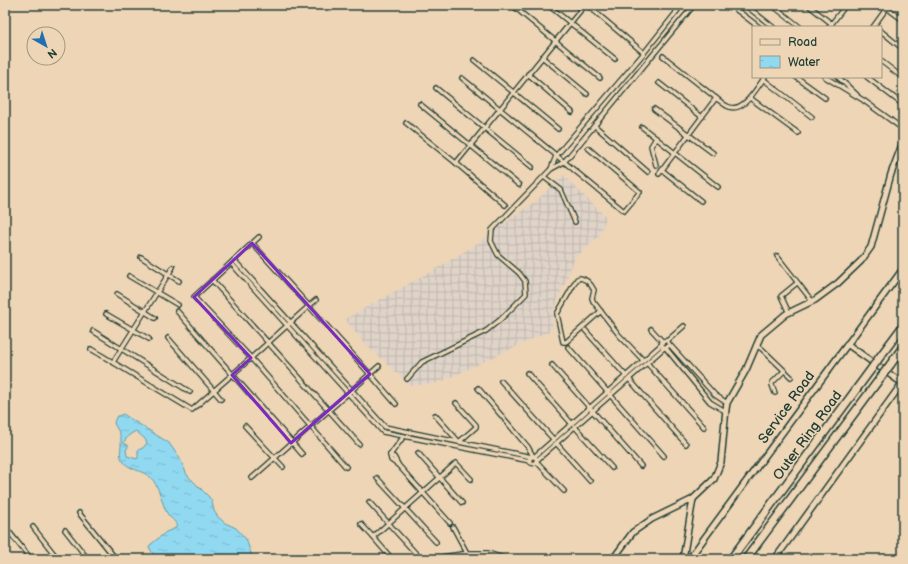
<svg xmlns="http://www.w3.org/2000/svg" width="908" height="564" font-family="'Balsamiq Sans',sans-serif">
  <defs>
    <pattern id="industrial-grid" width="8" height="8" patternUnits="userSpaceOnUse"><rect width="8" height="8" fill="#e0d4c9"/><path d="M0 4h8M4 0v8" fill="none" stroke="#c0b7ad"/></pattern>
    <pattern id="water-ripples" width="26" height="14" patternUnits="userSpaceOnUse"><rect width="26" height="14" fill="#90d9f1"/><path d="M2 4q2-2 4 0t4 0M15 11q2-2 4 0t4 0" fill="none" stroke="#7cbbcf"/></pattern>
  </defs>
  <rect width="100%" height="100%" fill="#eed5b6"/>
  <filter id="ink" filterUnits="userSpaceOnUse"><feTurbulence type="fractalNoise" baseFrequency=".025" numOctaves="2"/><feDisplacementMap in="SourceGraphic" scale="8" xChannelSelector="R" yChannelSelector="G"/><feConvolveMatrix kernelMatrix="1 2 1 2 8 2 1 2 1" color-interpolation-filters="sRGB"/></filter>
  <g filter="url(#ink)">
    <path fill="url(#industrial-grid)" d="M563,175L606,217L600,235L575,258L554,310L552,322L554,329L438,383L411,386L365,344L345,319L439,267L475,245L538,199Z"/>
    <path fill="url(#water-ripples)" stroke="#639ba5" fill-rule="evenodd" d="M123,414L169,443L180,459L187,475L209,497L212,502L214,511L218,517L225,523L236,528L246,539L253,559H156L149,547L150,545L166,532L176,528C178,521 170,519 167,513C161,502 160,486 150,477C142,470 129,470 123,461C118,455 122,447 121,440C121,434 116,428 114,423L116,417ZM136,431L145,439L147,443L143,448L138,450V458L137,459L127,456L126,450L128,447V445L123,443L129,435Z"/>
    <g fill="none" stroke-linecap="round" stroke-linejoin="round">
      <defs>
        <g id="street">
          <path d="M512,5L600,78"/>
          <path d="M548,5L615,59"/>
          <path d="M587,5L644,53"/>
          <path d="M676,5V12"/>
          <path d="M730,5L759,27"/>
          <path d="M745,5L773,27"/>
          <path d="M772,5L800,27"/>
          <path d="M808,5L832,24"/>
          <path d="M883,5L903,20"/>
          <path d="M829,27L846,5"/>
          <path d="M873,27L889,5"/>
          <path d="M881,31L903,49"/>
          <path d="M663,56L716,98"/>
          <path d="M542,57L587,94"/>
          <path d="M474,60L558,129"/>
          <path d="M881,61L903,78"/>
          <path d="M528,74L572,112"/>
          <path d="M796,77L825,98"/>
          <path d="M825,77L863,100L903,129"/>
          <path d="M838,77L857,95"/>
          <path d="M867,77L901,103"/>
          <path d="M462,78L624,211L640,192L588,148"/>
          <path d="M763,79L812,117"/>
          <path d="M659,83L702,117"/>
          <path d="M436,88L532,167"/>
          <path d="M750,98L798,133"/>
          <path d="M420,104L519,185"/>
          <path d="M654,109L713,153"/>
          <path d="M406,123L456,163L505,205"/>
          <path d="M595,126L648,172"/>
          <path d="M642,127L718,187"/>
          <path d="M656,138L651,146L656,165"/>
          <path d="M456,163L585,5"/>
          <path d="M551,169L564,162L580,143L694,5"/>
          <path d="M662,170L701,201"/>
          <path d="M659,174L716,98C720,101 723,104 727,106C743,115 757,87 765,77"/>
          <path d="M544,177L561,190L575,222"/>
          <path d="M252,243L309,306L316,300"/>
          <path d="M777,256L812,301"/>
          <path d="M141,257L179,281"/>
          <path d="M234,260L385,427L532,457"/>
          <path d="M231,263L383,432L530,461"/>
          <path d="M129,276L178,305"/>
          <path d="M212,280L359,444"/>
          <path d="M117,294L155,318"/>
          <path d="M177,311L302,454"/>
          <path d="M601,311L566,342H563L557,314L577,279L580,278C586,279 591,284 594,290L592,298L593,301L619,335L643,360"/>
          <path d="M789,313L781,296L797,283"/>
          <path d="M106,314L149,339"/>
          <path d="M651,329L663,342"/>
          <path d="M585,330L626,376"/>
          <path d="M93,331L190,392"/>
          <path d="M168,338L221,399"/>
          <circle cx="665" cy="344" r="3.5"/>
          <path d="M667,341L684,326"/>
          <path d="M669,344L715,395L727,403"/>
          <path d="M756,345L762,349L791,377"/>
          <path d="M568,347L664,456"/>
          <path d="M91,349L192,410L251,358L346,467"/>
          <path d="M113,362L173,267"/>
          <path d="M647,363L704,427"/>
          <path d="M552,365L641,466"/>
          <path d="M379,366L370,374L396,404"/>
          <path d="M527,373L572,424"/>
          <path d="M407,379L422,362L486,331L501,319L526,294L525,281L519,273L498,255L491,241L492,230L551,169L556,156L644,53L682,5"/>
          <path d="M629,379L686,444"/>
          <path d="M501,381L554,440"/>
          <path d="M478,388L528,447L533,456"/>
          <path d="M775,393L772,385V383L784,371"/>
          <path d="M435,415L459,442L476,427V425L456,403"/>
          <path d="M245,426L283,467"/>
          <path d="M575,427L612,468"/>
          <path d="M404,436L390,455L394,457L399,466L450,523"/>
          <path d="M557,444L590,481"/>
          <path d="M418,453L462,503"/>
          <path d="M390,455L391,460L398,465"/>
          <circle cx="533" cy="460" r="3.5"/>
          <path d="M534,457L662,344"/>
          <path d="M252,478L370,374L309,306L251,358L194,297L259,237"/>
          <path d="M377,478L436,542"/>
          <path d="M564,491L536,461L665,347L710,402L725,411"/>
          <path d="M369,502L419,557"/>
          <path d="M79,513L116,559"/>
          <path d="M361,524L373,537"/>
          <path d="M33,527L58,559"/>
          <path d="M453,527L467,553H488L506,559"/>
          <path d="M6,528L31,559"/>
          <path d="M65,530L88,559"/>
          <path d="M47,559L54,554"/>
          <path d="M392,559L373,537L456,463L471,479"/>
          <path d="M433,559C444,555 455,556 467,553"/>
          <path d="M509,559H534"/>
        </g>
        <g id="secondary">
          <path d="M847,344L902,383"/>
          <path d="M613,559L633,532L652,519L693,499L714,479L721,462L726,409L727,403L746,370L761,335L786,314L815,300L838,283L861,261L871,247L891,174L903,142"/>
          <path d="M683,559L693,499"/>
          <path d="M689,559L903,269"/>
          <path d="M775,559L903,382"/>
        </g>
        <g id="highway">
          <path d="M879,358L903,326"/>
          <path d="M890,365L903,347"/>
          <path d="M731,559L872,368"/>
          <path d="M746,559L881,377"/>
        </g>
      </defs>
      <use href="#street" stroke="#1f3d34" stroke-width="6"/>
      <use href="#secondary" stroke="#1f3d34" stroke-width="8"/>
      <use href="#highway" stroke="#1f3d34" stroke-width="10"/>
      <use href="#street" stroke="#eed5b6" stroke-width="3.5"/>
      <use href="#secondary" stroke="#eed5b6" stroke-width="5"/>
      <use href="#highway" stroke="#eed5b6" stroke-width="7"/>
      <defs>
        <g id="highway-bridge">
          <path d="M872,368L879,358"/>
          <path d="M881,377L890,365"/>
        </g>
      </defs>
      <use href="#highway-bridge" stroke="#1f3d34" stroke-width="10" stroke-linecap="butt"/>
      <use href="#highway-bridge" stroke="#eed5b6" stroke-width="7"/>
    </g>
  </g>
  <path fill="none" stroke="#7b2cbf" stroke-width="3" stroke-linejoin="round" d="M252,243L370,374L291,443L232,375L251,358L194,297Z"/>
  <g text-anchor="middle" stroke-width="3" stroke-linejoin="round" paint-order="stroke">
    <g font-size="14" fill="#1f3d34" stroke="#eed5b6">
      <text transform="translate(786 407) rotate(-54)" y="5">Service Road</text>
      <text transform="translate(807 435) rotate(-54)" y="5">Outer Ring Road</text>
    </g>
  </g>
  <rect width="908" height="564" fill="none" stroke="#eed5b6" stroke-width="20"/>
  <rect x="10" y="10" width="888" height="544" fill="none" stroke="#1f3d34" stroke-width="1.5" filter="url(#ink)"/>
  <rect x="752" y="26" width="130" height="52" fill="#eed5b6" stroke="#9b9882"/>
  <rect x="760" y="39" width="20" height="6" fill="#eed5b6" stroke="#9b9882"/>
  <text x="788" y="46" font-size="12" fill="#1f3d34">Road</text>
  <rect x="760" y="56" width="20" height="12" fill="url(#water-ripples)" stroke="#9b9882"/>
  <text x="788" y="66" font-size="12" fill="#1f3d34">Water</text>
  <g transform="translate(46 46) rotate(141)"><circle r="19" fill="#eed5b6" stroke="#9b9882"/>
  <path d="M0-3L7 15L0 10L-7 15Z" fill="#1f6fb2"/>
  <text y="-6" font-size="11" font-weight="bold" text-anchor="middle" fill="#1f3d34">N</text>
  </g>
</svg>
